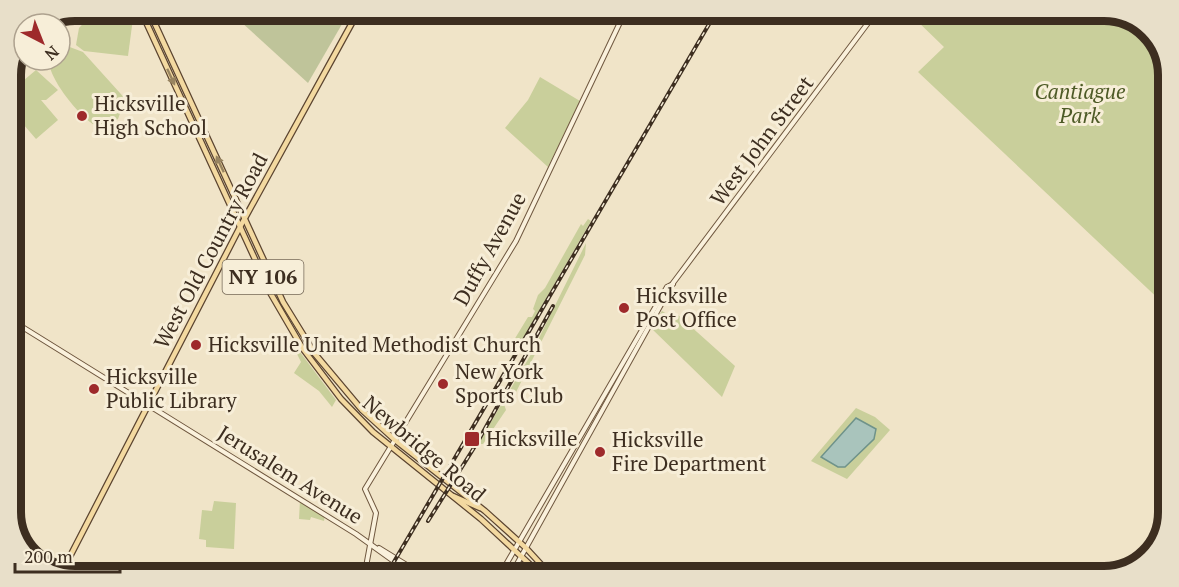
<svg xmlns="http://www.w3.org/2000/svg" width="1179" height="587" font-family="'PT Serif',serif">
  <rect width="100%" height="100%" fill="#f0e4c8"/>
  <g fill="#c9cf9b">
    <path d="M95,11H134L128,56L84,51L76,45L79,28Z"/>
    <path d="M912,16L1132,17L1157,39L1168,72L1165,305L918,72L944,47Z"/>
    <path d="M67,46L83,52L129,103L123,105L118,119C111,123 104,128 95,125C81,119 45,74 50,60H60V47Z"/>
    <path d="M21,50L24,60L31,61L11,80V72Z"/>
    <path d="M36,70L58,90L46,100H41L58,120L36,139L11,110V96L19,89L17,86Z"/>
    <path d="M540,77L580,101L548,167L505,128L528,100Z"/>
    <path d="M588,219L591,221L465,439L516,349L511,345L528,317H532L535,311L533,309L538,295L545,288L581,224L583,226Z"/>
    <path d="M586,243L585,255L510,404L507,402L504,404L506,410L483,444H478L530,356Z"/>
    <path d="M662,311L675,319L678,315L735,366L722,397L651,328Z"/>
    <path d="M300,352L336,400L332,407L319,391L294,373L301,362L297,354Z"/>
    <path d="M856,408L875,417L890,430L847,479L811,461Z"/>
    <path d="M300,500L325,515L324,521L311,517L310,520L299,519Z"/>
    <path d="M214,501L236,503L234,549L206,547V540L199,539L202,510L212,511Z"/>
  </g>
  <path fill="#bfc49a" d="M229,11L349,12L308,83Z"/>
  <path fill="#a9c4bc" stroke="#6f938a" stroke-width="1.5" d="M856,418L876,429L874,439L845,467H838L821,457Z"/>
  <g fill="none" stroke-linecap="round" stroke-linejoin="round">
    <defs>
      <g id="secondary">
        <path d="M11,320L356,534L409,572"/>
        <path d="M379,548L418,572"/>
        <path d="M365,572L376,513L365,489L516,241L624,14"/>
        <path d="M501,573L667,287L673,284"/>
        <path d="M512,573L673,283L874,15"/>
      </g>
      <g id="primary">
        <path d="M141,11L271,294L303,349L341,399L373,432L481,519L539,573"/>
        <path d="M149,11L283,302L315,354L362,410L395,440L485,511L526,548L549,573"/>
        <path d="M453,496L480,508"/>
        <path d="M63,570L240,227L358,12"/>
      </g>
    </defs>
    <use href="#secondary" stroke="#6f573f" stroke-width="6"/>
    <use href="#primary" stroke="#5b4430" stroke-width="7"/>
    <use href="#secondary" stroke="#faf1dc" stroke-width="4"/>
    <use href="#primary" stroke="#f3d9a0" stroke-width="4.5"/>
    <defs>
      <g id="rail">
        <path d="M428,521L477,443L553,306"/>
        <path d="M388,572L715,14"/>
      </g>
    </defs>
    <use href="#rail" stroke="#3d2e20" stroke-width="4"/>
    <use href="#rail" stroke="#f7eed8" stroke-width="1.5" stroke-dasharray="4.5" stroke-linecap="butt"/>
  </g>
  <defs><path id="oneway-solid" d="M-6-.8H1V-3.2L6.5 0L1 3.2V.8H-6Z" transform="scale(1.5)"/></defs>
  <g fill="#988460">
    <use href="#oneway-solid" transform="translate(171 77) rotate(65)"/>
    <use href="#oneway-solid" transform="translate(220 164) rotate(-115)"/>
  </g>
  <g fill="#9e2a2b" stroke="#f7eed8" stroke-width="2">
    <circle cx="82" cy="116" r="6"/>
    <circle cx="624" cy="308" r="6"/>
    <circle cx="196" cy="345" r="6"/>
    <circle cx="443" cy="384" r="6"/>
    <circle cx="94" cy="389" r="6"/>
    <rect x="464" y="431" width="16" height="16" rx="3"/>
    <circle cx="600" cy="452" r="6"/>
  </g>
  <g text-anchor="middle" stroke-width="6" stroke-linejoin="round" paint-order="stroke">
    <rect fill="#f7eed8" stroke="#756857" stroke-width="1.5" x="222.5" y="260" width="81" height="34" rx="4.5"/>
    <g font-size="20" font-weight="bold" fill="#3d2e20">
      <text x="263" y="284">NY 106</text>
    </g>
    <g font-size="21" font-style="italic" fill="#4d5a26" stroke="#f7eed8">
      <text x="1080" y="99">Cantiague<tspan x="1080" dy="24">Park</tspan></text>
    </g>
    <g font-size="21" fill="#3d2e20" stroke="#f7eed8" text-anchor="start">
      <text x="94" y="111">Hicksville<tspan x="94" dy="24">High School</tspan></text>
      <text x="636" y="303">Hicksville<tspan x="636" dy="24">Post Office</tspan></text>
      <text x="208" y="352">Hicksville United Methodist Church</text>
      <text x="455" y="379">New York<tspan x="455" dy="24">Sports Club</tspan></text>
      <text x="106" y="384">Hicksville<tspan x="106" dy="24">Public Library</tspan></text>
      <text x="486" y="446">Hicksville</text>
      <text x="612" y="447">Hicksville<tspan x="612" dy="24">Fire Department</tspan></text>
    </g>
    <g font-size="21" fill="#3d2e20" stroke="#f7eed8">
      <text transform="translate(762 141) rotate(-53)" y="7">West John Street</text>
      <text transform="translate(490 249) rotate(-61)" y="7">Duffy Avenue</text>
      <text transform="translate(211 251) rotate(-62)" y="7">West Old Country Road</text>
      <text transform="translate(424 449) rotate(40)" y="7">Newbridge Road</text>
      <text transform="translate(290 475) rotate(32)" y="7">Jerusalem Avenue</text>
    </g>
  </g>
  <path d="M0 0H1179V587H0ZM75 21H1104A54 54 0 0 1 1158 75V512A54 54 0 0 1 1104 566H75A54 54 0 0 1 21 512V75A54 54 0 0 1 75 21Z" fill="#e8dfc9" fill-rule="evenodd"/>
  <path fill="none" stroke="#3d2e20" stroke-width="8" d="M75 21H1104A54 54 0 0 1 1158 75V512A54 54 0 0 1 1104 566H75A54 54 0 0 1 21 512V75A54 54 0 0 1 75 21Z"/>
  <g transform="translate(42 42) rotate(138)"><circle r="28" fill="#f7eed8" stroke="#ada18e" stroke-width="1.5"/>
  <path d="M0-4.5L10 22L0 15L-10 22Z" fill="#9e2a2b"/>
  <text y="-9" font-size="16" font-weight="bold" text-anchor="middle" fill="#3d2e20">N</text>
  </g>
  <path d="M15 563v9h105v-9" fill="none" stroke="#3d2e20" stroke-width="3"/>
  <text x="24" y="563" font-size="18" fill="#3d2e20" stroke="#f7eed8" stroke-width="4.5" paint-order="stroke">200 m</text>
</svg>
